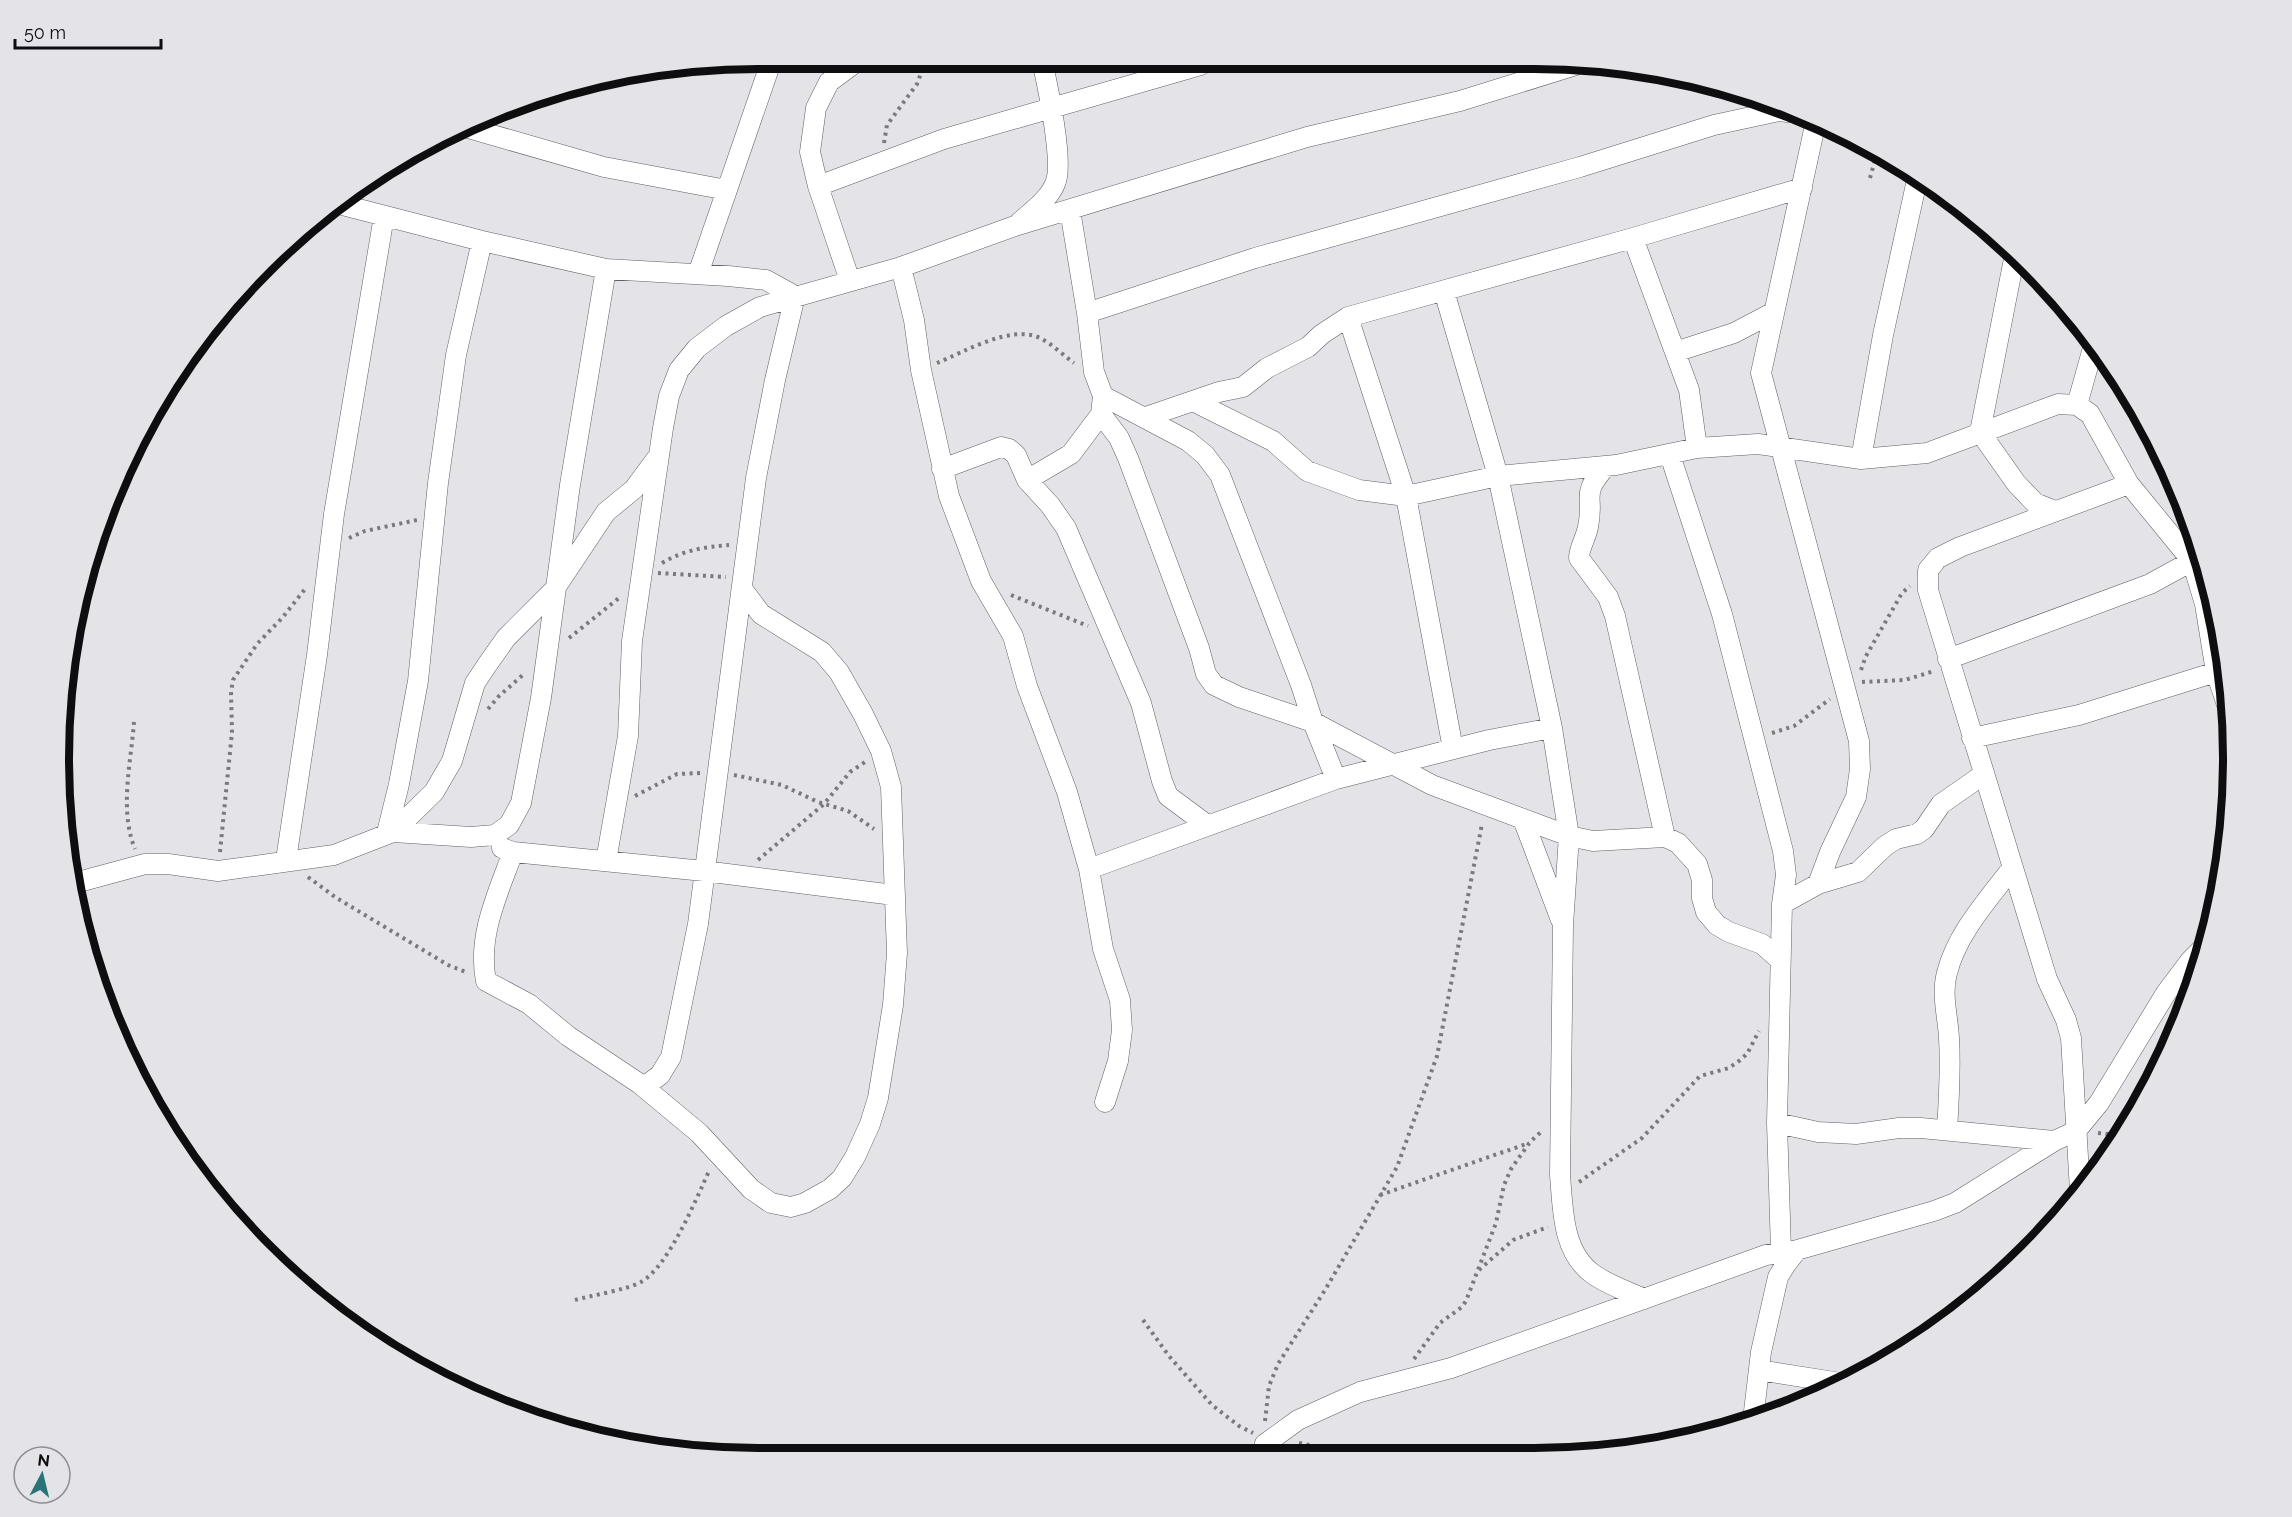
<svg xmlns="http://www.w3.org/2000/svg" width="2292" height="1517" viewBox="0 0 2292 1517" font-family="Raleway,sans-serif">
  <style>
    .lines { fill: none; stroke-linecap: round; stroke-linejoin: round }
    .minor-casing { stroke: #606064; stroke-width: 21 }
    .path { stroke: #7a7a7e; stroke-width: 4; stroke-dasharray: 3 4.5; stroke-linecap: butt }
    .minor { stroke: #fff; stroke-width: 20 }
    .rim { fill: none; stroke: #0e0e10; stroke-width: 8 }
  </style>
  <rect width="100%" height="100%" fill="#e3e3e8"/>
  <g class="lines">
    <defs>
      <path id="minor" d="M1816,121L1761,373L1859,741L1860,769L1856,797L1830,852L1818,884
        M468,128L604,167L727,190
        M818,186L944,139L1201,65
        M335,203L482,241L606,269L728,276L766,280L795,296L775,380L756,478L698,924L671,1057L660,1075L644,1087
        M1070,210L1087,313L1094,372L1103,396L1188,441L1205,455L1220,475L1301,685L1313,722L1336,779
        M1019,223C1031,212 1051,198 1056,181C1063,160 1048,88 1043,65
        M1633,238L1689,390L1697,448
        M2015,254L1980,432L2016,483L2035,503L2055,511
        M901,267L914,320L921,370L949,496L981,581L1013,636L1027,686L1067,792L1089,869L1103,949L1120,1000L1122,1030L1118,1061L1105,1102
        M698,274L770,65
        M850,281L818,186L810,152L816,108L829,82L852,65
        M1444,291L1498,476L1552,728L1569,836L1563,925L1560,1175C1563,1209 1562,1252 1593,1274C1608,1285 1627,1291 1644,1299
        M1087,313L1255,258L1580,167L1714,125L1779,111L1797,113
        M1348,317L1406,496L1453,749
        M1675,352L1734,333L1774,312
        M1103,396L1101,414L1119,438L1128,458L1199,648L1206,674L1214,685L1239,697L1313,722L1432,785L1569,836L1593,841L1665,837L1678,843L1697,864L1702,880V898L1706,912L1717,925L1729,932L1762,944L1780,960
        M1193,401L1273,441L1307,471L1359,490L1406,496L1498,476L1616,465L1697,448L1758,444L1861,459L1927,453L2058,404L2077,405L2090,414L2129,484L2192,561L2205,604L2216,672L2232,720
        M2077,405L2095,341
        M1146,417L1219,392L1243,387L1267,368L1308,347L1322,334L1348,317L1633,238L1802,188
        M1670,455L1722,614L1783,851L1786,875L1782,904L1777,1123L1781,1251
        M1861,459L1883,335L1917,180
        M1606,466C1579,497 1595,494 1588,527C1586,538 1579,548 1579,558L1608,597L1615,616L1665,837
        M942,469L1001,447L1009,449L1016,455L1027,480L1050,505L1066,528L1141,703L1162,781L1168,796L1207,825
        M1027,480L1071,454L1101,414
        M1948,659L2150,584L2192,561L2200,551
        M1972,738L2079,715L2216,672
        M1523,819L1561,920
        M393,832L471,837L495,835L509,825L521,803L541,698L570,485L606,269
        M387,833L399,784L418,681L438,483L456,355L482,241
        M502,848L513,852L704,871L894,895
        M513,852C498,893 477,936 486,981L529,1004L568,1036L640,1084L699,1133L751,1189L771,1203L791,1207L805,1203L830,1189L842,1178L855,1157L870,1124L878,1098L893,1005L897,953L891,787L881,751L863,714L839,672L822,652L761,614L743,590
        M286,860L317,655L334,514L384,216
        M606,861L628,736L632,641L663,428L669,396L679,370L697,348L726,326L760,307L901,267L1015,226L1307,137L1460,101L1576,65
        M1089,869L1336,779L1489,740L1552,728
        M71,884L145,864H168L218,871L334,855L393,832L434,792L452,761L475,683L487,665L506,638L554,590L606,512L634,489L657,458
        M1782,904L1818,884L1858,872L1885,846L1896,839L1917,834L1924,829L1941,804L1984,774
        M1777,1123L1818,1132L1856,1134L1899,1128H1921L2054,1141
        M1947,1130C1949,1099 1951,1069 1949,1038C1948,1017 1941,994 1947,973C1957,933 1988,900 2012,868
        M2080,1191L2071,1038L2066,1020L2047,979L1928,590V570L1938,558L1960,547L2129,484
        M1759,1370L1847,1384
        M1753,1420L1761,1352L1778,1277L1786,1264L1797,1250L1934,1211L1955,1203L2054,1141L2076,1131L2099,1103L2166,993L2190,961L2205,946
        M1268,1455L1265,1444L1298,1420L1360,1392L1451,1368L1766,1255L1792,1251"/>
    </defs>
    <use href="#minor" class="minor-casing"/>
    <path class="path" d="M884,143L887,125L917,84L924,65
      M1870,178L1877,153
      M937,363C964,352 1011,324 1040,338C1052,344 1063,355 1074,363
      M349,538L365,531L417,520
      M662,563C684,550 704,547 729,545
      M658,573L726,577
      M1011,595L1088,626
      M569,638L619,598
      M1861,670L1866,656L1902,593L1910,586
      M1862,682L1905,680L1934,671
      M488,709L499,696L525,673
      M134,722C131,763 119,810 135,849
      M1772,733L1794,726L1830,699
      M734,775L782,785L818,802L848,811L874,829
      M635,796L677,774L700,773
      M220,852L232,732L231,692L233,680L257,644L283,617L305,589
      M758,860L824,804L850,772L865,762
      M308,877L335,897L448,965L466,972
      M2098,1133L2121,1135
      M1579,1182L1642,1138L1700,1076L1729,1068L1739,1061L1747,1054L1759,1031
      M1380,1195L1529,1143
      M1479,1270L1513,1240L1548,1227
      M575,1300C593,1295 626,1290 641,1282C669,1266 696,1199 710,1169
      M1143,1320L1169,1356L1212,1405L1239,1426L1253,1433
      M1414,1359L1440,1323L1462,1307L1466,1301L1496,1223L1504,1185L1511,1169L1530,1142L1542,1131
      M1265,1421L1269,1386L1278,1364L1325,1290L1397,1167L1437,1056L1482,824
      M1299,1443L1365,1456"/>
    <use href="#minor" class="minor"/>
  </g>
  <path d="M0 0H2292V1517H0ZM758 69H1534A689 689 0 0 1 2223 758V759A689 689 0 0 1 1534 1448H758A689 689 0 0 1 69 759V758A689 689 0 0 1 758 69Z" fill="#e3e3e8" fill-rule="evenodd"/>
  <path class="rim" d="M758 69H1534A689 689 0 0 1 2223 758V759A689 689 0 0 1 1534 1448H758A689 689 0 0 1 69 759V758A689 689 0 0 1 758 69Z"/>
  <g transform="translate(42 1475) rotate(7)"><circle r="28" fill="#e3e3e8" stroke="#8e8e92" stroke-width="1.5"/>
  <path d="M0-4.5L10 22L0 15L-10 22Z" fill="#2a7379"/>
  <text y="-9" font-size="16" font-weight="bold" text-anchor="middle" fill="#0e0e10">N</text>
  </g>
  <path d="M15 39v9h146v-9" fill="none" stroke="#0e0e10" stroke-width="3"/>
  <text x="24" y="39" font-size="18" fill="#0e0e10" stroke="#e3e3e8" stroke-width="4.5" paint-order="stroke">50 m</text>
</svg>
